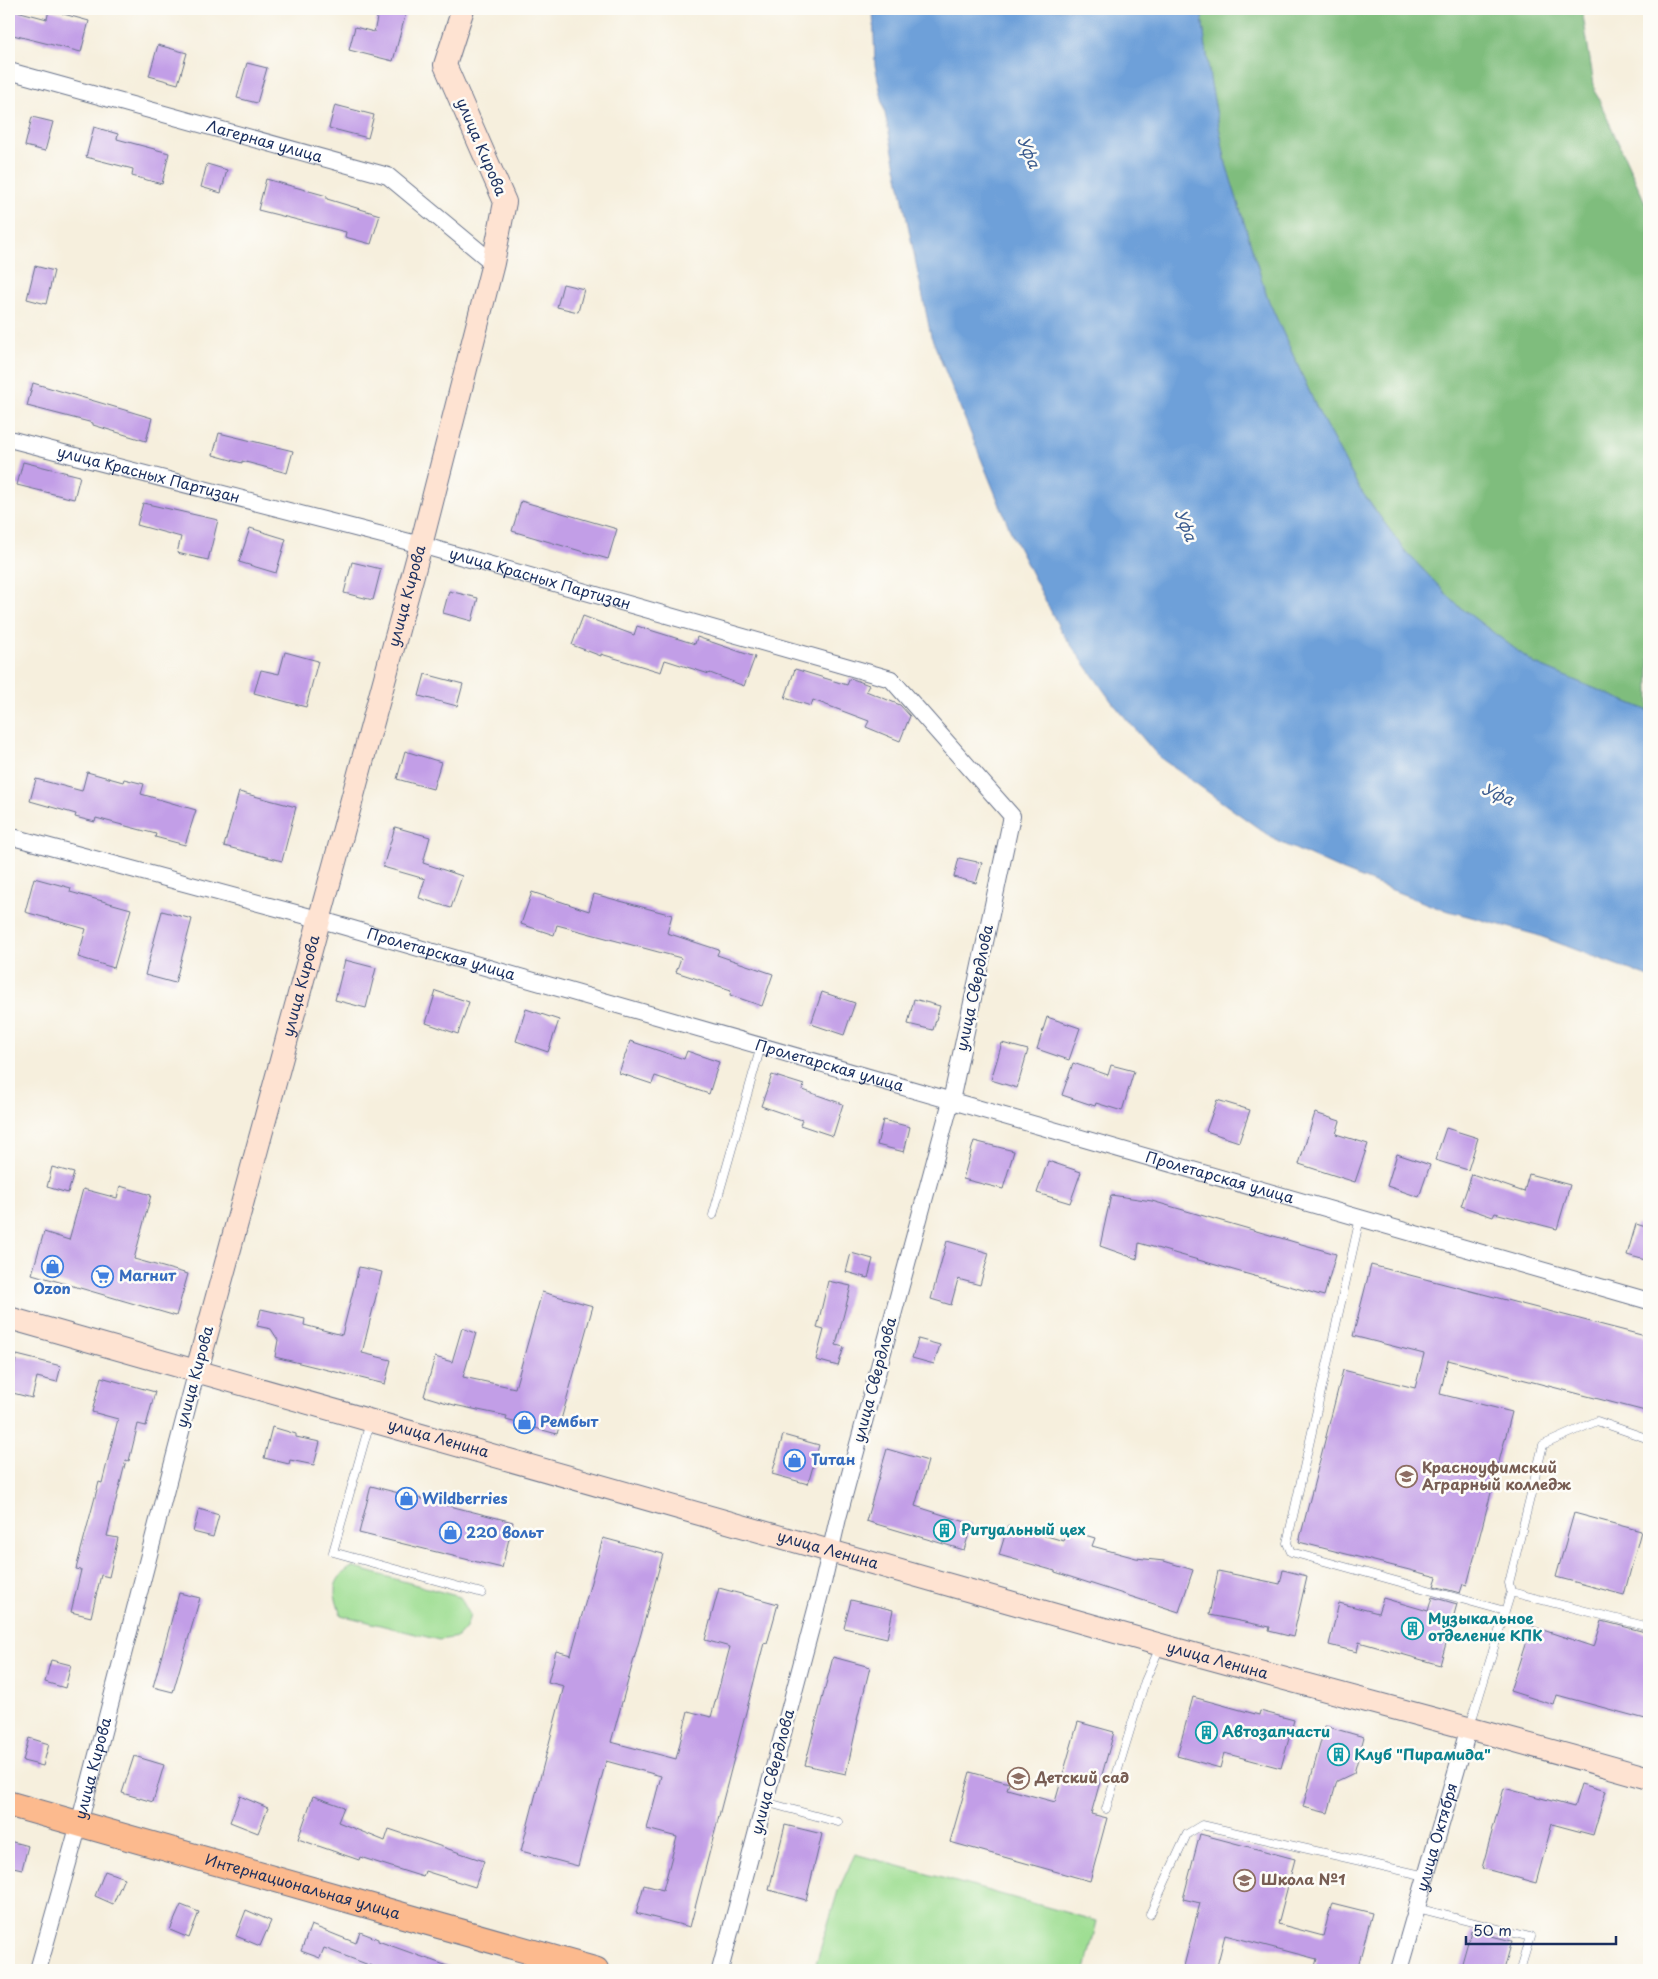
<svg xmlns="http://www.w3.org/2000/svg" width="1658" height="1979" viewBox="0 0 1658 1979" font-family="'Playpen Sans',sans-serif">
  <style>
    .green { fill: #9fde93; stroke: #5d8678 }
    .forest { fill: #7fbd7d; stroke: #4d766e }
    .water { fill: #6ea0d9; stroke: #44689c }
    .building { fill: #c29ee7 }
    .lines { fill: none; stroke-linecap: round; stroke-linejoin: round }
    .lane-casing { stroke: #68728a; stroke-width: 9 }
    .street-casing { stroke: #68728a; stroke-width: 18 }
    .secondary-casing { stroke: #68728a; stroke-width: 24 }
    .primary-casing { stroke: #68728a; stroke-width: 27 }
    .lane { stroke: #fff; stroke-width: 8 }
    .street { stroke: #fff; stroke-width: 16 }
    .secondary { stroke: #fee3d2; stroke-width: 22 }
    .primary { stroke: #fcba8e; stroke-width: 25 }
    .labels { text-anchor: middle; stroke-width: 5; stroke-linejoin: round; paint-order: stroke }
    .street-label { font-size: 15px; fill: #1b2f5e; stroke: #fdfcf7 }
    .shop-label { font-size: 15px; font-weight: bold; fill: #366cbe; stroke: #fdfcf7; text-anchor: start }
    .education-label { font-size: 15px; font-weight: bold; fill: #785e54; stroke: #fdfcf7; text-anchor: start }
    .culture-label { font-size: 15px; font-weight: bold; fill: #0d838f; stroke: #fdfcf7; text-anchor: start }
    .water-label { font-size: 16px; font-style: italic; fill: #3c5c8f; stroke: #fdfcf7 }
  </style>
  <rect width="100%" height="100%" fill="#fdfcf7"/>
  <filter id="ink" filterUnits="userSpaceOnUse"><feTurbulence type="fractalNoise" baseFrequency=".02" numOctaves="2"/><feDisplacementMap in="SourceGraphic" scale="10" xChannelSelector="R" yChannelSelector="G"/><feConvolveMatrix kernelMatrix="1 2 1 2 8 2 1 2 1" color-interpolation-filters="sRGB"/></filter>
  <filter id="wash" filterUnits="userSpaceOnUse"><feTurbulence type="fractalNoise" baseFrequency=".0096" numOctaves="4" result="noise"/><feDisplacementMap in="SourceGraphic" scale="20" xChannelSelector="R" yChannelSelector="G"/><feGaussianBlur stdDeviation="1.12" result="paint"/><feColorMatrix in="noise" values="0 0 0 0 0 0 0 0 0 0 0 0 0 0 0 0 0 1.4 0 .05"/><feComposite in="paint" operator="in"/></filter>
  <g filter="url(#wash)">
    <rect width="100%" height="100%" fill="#f6efdd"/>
    <path class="green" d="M352,1567L460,1597L470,1615L466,1628L458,1637L439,1640L341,1615C333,1593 330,1580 352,1567Z
      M855,1854L1097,1921L1085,1970H814L838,1891Z"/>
    <path class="forest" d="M1201,9H1582L1595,91L1649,211V711L1535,664L1457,605L1405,551L1359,488L1318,411L1267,297L1226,164L1210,79Z"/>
    <path class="water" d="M873,9H1201L1210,79L1226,164L1267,297L1318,411L1359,488L1405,551L1457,605L1535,664L1649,711V977L1537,935L1438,908L1344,871L1275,840L1159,757L1112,702L1061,631L1013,537L931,336L875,65Z"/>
    <g id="blocks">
      <path class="building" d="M379,9H407L393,61L349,50L355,27L374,32Z
        M13,10L47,19L49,10L89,21L81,52L9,34Z
        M158,45L187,53L178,84L149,76Z
        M247,63L267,68L257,103L237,98Z
        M335,105L374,115L368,138L329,128Z
        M32,117L53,122L45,151L25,146Z
        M94,127L118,134L117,139L169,153L162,184L132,176L133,169L86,157Z
        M207,164L227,170L221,193L201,187Z
        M266,179L327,196V199L380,215L371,244L345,237L346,232L258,210Z
        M35,266L54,271L46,304L27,299Z
        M563,284L584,289L578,312L557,307Z
        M33,383L152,418L146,441L93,425V423L27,406Z
        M219,433L293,451L287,473L242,461V463L213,455Z
        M23,462L80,476L74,499L17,485Z
        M521,501L617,529L608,559L512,531Z
        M143,503L218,520L208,560L177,553L181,537L137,525Z
        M250,528L286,539L276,573L239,562Z
        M352,562L381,569L373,600L344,593Z
        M449,591L478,598L472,621L443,613Z
        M583,616L634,635L637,626L695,644L697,637L755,657L744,686L710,673L709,674L665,660L661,672L601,654V656L572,645Z
        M285,652L318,661L306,707L254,693L261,670L279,674Z
        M795,669L847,685L850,678L869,685L866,691L900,705L910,716L900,741L866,727L869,721L813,700L811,706L785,698Z
        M425,674L463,684L457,706L419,696Z
        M405,751L441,762L433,789L397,779Z
        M87,772L123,782L124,779L144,784L141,794L196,810L185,845L155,837L156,834L96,818L95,822L75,817L76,814L30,801L36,779L82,791Z
        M239,792L296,807L282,861L224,846Z
        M395,827L430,837L423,863L462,876L451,908L419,898L425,879L383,867Z
        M959,858L982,863L976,883L954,877Z
        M34,878L71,888L70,892L131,909L114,968L78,957L86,929L25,912Z
        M532,892L589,911L594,894L672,915L667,933L719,950L717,955L773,974L762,1006L730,995L731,990L676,972L681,958L557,925L554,935L521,924Z
        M162,911L192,919L175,983L145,975Z
        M345,960L376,968L366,1008L335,1000Z
        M436,991L469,1002L458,1034L426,1023Z
        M822,992L855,1003L844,1035L811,1024Z
        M914,999L940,1006L933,1030L908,1024Z
        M526,1009L559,1020L548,1052L516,1041Z
        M1047,1017L1080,1028L1069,1060L1037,1049Z
        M630,1041L684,1059L687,1051L719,1062L709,1094L655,1076L652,1084L619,1073Z
        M1002,1043L1028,1050L1017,1088L991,1080Z
        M1073,1063L1108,1075L1111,1065L1134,1071L1122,1111L1096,1103L1095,1106L1062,1095Z
        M772,1075L804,1085L803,1090L843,1104L833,1136L800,1125L802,1120L761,1106Z
        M1217,1100L1250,1110L1239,1142L1206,1131Z
        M1315,1113L1340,1121L1336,1134L1368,1144L1355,1182L1299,1164Z
        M883,1120L910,1127L904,1152L877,1145Z
        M1446,1128L1478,1138L1468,1170L1435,1160Z
        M974,1141L1014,1151L1003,1189L963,1179Z
        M1397,1154L1430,1165L1419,1197L1387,1186Z
        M1048,1161L1081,1172L1070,1203L1037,1193Z
        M52,1167L74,1173L68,1193L47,1187Z
        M1472,1174L1524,1192L1529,1174L1570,1185L1557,1229L1495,1213L1493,1217L1461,1206Z
        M120,1186L151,1195L134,1259L188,1274L176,1316L32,1274L44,1232L69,1240L83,1189L117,1198Z
        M1111,1195L1152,1201L1336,1254L1324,1296L1139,1243L1137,1259L1100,1246Z
        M1636,1224L1649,1228V1261L1627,1255Z
        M947,1241L989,1253L980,1285L958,1279L951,1305L931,1299Z
        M851,1253L873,1259L868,1278L846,1272Z
        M1371,1265L1649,1337V1412L1448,1360L1440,1394L1512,1412L1467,1585L1463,1584L1460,1593L1434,1586L1437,1577L1299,1542L1343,1370L1415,1388L1424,1354L1353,1336Z
        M359,1267L382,1272L362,1353L391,1360L385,1384L275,1357L278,1340L271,1329L257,1326L261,1309L305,1319L304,1325L342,1335Z
        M828,1281L851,1286L836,1345L844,1347L838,1366L816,1360L824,1330L817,1328Z
        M542,1292L593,1306L557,1434L506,1420L507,1416L454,1405L424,1396L435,1357L452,1362L462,1328L476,1333L463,1377L515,1388Z
        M918,1339L940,1345L934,1364L912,1358Z
        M17,1355L61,1366L57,1382L37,1377L32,1398L9,1392Z
        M101,1377L155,1392L146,1426L138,1424L129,1461L126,1460L107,1536L118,1538L109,1577L101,1575L91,1617L71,1612L81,1570L76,1569L86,1531L99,1482L102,1483L118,1419L92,1412Z
        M272,1427L296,1434V1437L320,1442L314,1465L290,1460L289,1464L264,1458Z
        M783,1435L819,1445L808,1484L772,1474Z
        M887,1449L928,1461L915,1506L972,1524L964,1550L866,1521Z
        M371,1486L513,1522L502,1568L359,1533Z
        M199,1509L219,1515L213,1537L193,1532Z
        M1574,1513L1641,1531L1624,1595L1556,1577Z
        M1008,1525L1064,1541L1068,1530L1095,1538L1092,1546L1136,1558L1164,1561L1193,1570L1179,1612L1055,1572V1571L999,1555Z
        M603,1538L663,1554L611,1742L676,1759L688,1711L711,1717L730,1647L705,1640L719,1588L778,1604L767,1644L764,1643L690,1927L636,1913L644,1885L663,1890L677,1837L647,1829L661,1776L606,1761L578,1866L521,1851L564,1686L548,1682L556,1651L571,1655Z
        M1283,1570L1307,1576L1293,1637L1269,1631L1270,1627L1209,1615L1218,1571L1280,1584Z
        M179,1593L200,1598L173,1692L153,1687Z
        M1432,1597L1457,1604L1440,1665L1359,1642L1357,1652L1329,1645L1339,1603L1378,1613L1383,1598L1428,1611Z
        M851,1600L893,1610L887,1638L844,1628Z
        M1602,1621L1649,1633V1662L1645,1676L1649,1677V1720L1557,1695L1554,1705L1510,1691L1531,1626L1594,1647Z
        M833,1657L870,1667L857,1720H858L846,1774L805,1765Z
        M51,1660L71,1665L65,1688L45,1682Z
        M1193,1697L1259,1715L1260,1711L1294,1720L1281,1768L1224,1753L1220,1768L1177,1756Z
        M1078,1722L1114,1732L1091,1814L1107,1818L1090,1881L950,1842L970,1772L1009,1783L1007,1789L1055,1802Z
        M1325,1726L1364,1737L1354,1773L1337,1781L1328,1813L1303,1807Z
        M29,1738L49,1744L43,1766L23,1761Z
        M134,1756L164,1765L153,1802L122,1793Z
        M1581,1784L1606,1791L1593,1835L1552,1824L1536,1883L1482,1868L1504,1788L1574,1807Z
        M240,1796L268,1808L258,1833L230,1822Z
        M313,1796L344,1807L338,1822L385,1841L389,1829L484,1861L475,1887L425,1871L423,1877L360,1857L359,1860L298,1839Z
        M785,1825L822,1834L806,1900L769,1890Z
        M1200,1834L1295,1859L1278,1924L1323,1936L1332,1903L1372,1913L1357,1970H1314L1317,1959L1225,1935L1216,1970H1183L1200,1903L1183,1899Z
        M9,1841L28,1846L22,1869L9,1866Z
        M105,1871L124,1878L113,1904L95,1896Z
        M181,1905L199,1912L189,1938L170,1930Z
        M246,1910L271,1921L260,1946L236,1936Z
        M311,1925L356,1943L360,1932L378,1939V1941L453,1968V1970H382L324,1948L320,1958L301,1951Z
        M1471,1931L1512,1941L1504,1970H1460Z"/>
    </g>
  </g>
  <g filter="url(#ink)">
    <use href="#blocks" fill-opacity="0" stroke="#68728a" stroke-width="1"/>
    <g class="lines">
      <defs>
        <path id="lane" d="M713,1215L761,1046
          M1360,1218L1287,1543L1291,1552L1505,1611
          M370,1422L333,1552L482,1593
          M1511,1592L1649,1627
          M1470,1726L1511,1592L1509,1583L1543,1445L1597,1421L1649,1439
          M765,1802L838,1822
          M1106,1809L1145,1681L1160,1647
          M1417,1908L1530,1937L1520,1970
          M1150,1914L1187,1834L1202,1825L1426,1876"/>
        <g id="street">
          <path id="s1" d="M9,71L388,176L493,263"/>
          <path id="s2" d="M9,439L421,545L891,679L1012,816L951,1101L838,1518L823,1583L720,1970"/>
          <path id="s3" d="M9,836L318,919L1649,1301"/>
          <path id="s4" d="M38,1970L79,1824L197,1370"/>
          <path id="s5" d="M1399,1970L1469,1727"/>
        </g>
        <g id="secondary">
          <path id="s6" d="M9,1318C391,1423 772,1535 1154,1643C1318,1689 1484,1731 1649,1778"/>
          <path id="s7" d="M197,1370L421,545L493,263L505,202L445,65L463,9"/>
        </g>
        <g id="primary">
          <path id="s8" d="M9,1804L596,1970"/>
        </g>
      </defs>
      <use href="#lane" class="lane-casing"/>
      <use href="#street" class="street-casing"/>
      <use href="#secondary" class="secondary-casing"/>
      <use href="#primary" class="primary-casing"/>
      <use href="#lane" class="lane"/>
      <use href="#street" class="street"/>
      <use href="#secondary" class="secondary"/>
      <use href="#primary" class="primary"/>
    </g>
  </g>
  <defs>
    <symbol id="shop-ring" viewBox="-11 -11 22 22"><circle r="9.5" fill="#fdfcf7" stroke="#3f7fe0" stroke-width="1.5"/><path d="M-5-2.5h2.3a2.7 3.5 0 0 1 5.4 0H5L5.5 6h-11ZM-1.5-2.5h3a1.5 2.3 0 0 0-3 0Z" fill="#3f7fe0"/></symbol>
    <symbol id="supermarket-ring" viewBox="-11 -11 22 22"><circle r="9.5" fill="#fdfcf7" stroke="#3f7fe0" stroke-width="1.5"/><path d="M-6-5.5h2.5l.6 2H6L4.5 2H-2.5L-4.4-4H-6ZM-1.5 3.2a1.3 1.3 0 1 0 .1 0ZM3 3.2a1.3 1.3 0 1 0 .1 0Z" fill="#3f7fe0"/></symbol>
    <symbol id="university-ring" viewBox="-11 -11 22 22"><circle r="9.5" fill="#fdfcf7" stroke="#8d6e63" stroke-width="1.5"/><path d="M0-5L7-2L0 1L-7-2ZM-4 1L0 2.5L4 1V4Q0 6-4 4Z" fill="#8d6e63"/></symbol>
    <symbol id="building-ring" viewBox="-11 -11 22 22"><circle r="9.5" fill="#fdfcf7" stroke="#0f9aa8" stroke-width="1.5"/><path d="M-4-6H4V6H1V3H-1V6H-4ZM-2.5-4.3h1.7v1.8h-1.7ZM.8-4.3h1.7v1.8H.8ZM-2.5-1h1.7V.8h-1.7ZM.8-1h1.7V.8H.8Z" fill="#0f9aa8"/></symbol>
    <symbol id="school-ring" viewBox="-11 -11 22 22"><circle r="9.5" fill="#fdfcf7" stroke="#8d6e63" stroke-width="1.5"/><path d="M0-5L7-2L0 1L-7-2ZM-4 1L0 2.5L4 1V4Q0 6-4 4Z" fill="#8d6e63"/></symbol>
  </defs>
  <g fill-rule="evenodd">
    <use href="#shop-ring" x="40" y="1254" width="25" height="25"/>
    <use href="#supermarket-ring" x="90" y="1264" width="25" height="25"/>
    <use href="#shop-ring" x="512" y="1410" width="25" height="25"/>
    <use href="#shop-ring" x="782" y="1448" width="25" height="25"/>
    <use href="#university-ring" x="1394" y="1464" width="25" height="25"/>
    <use href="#shop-ring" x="394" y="1486" width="25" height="25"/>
    <use href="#building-ring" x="932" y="1518" width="25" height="25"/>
    <use href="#shop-ring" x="438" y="1520" width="25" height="25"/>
    <use href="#building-ring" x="1400" y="1616" width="25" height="25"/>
    <use href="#building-ring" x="1194" y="1720" width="25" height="25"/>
    <use href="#building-ring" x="1326" y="1742" width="25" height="25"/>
    <use href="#school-ring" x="1006" y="1766" width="25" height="25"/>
    <use href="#school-ring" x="1232" y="1868" width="25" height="25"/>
  </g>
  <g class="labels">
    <g class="street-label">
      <text dy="5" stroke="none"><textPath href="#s1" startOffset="265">Лагерная улица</textPath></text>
      <text transform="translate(481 147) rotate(67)" y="5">улица Кирова</text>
      <text dy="5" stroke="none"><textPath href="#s2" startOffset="144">улица Красных Партизан</textPath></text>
      <text dy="5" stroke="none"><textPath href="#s2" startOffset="549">улица Красных Партизан</textPath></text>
      <text dy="5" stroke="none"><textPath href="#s7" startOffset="802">улица Кирова</textPath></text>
      <text dy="5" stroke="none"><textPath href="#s3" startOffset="448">Пролетарская улица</textPath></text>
      <text dy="5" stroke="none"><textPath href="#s7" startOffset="398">улица Кирова</textPath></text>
      <text transform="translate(975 988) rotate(-78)" y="5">улица Свердлова</text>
      <text dy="5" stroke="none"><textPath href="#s3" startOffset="852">Пролетарская улица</textPath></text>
      <text dy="5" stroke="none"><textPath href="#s3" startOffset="1258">Пролетарская улица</textPath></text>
      <text transform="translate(195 1377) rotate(-75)" y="5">улица Кирова</text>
      <text transform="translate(875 1380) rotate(-75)" y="5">улица Свердлова</text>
      <text dy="5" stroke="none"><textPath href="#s6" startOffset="446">улица Ленина</textPath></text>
      <text dy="5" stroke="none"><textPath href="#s6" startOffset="851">улица Ленина</textPath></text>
      <text dy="5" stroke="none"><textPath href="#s6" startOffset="1256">улица Ленина</textPath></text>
      <text dy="5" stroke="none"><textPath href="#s4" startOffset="209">улица Кирова</textPath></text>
      <text transform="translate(773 1772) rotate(-75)" y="5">улица Свердлова</text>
      <text dy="5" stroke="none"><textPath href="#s5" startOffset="138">улица Октября</textPath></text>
      <text dy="5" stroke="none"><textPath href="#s8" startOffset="305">Интернациональная улица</textPath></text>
    </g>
    <g class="shop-label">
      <text x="119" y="1281">Магнит</text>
      <text x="52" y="1294" text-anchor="middle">Ozon</text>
      <text x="540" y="1427">Рембыт</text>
      <text x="811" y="1465">Титан</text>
      <text x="422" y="1504">Wildberries</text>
      <text x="466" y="1538">220 вольт</text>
    </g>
    <g class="education-label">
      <text x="1422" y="1473">Красноуфимский<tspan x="1422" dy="17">Аграрный колледж</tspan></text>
      <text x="1035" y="1783">Детский сад</text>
      <text x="1261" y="1885">Школа №1</text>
    </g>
    <g class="culture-label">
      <text x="961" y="1535">Ритуальный цех</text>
      <text x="1428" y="1624">Музыкальное<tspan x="1428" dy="17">отделение КПК</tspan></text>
      <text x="1222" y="1737">Автозапчасти</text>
      <text x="1354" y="1760">Клуб "Пирамида"</text>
    </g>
    <g class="water-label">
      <text transform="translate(1029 152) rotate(67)" y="6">Уфа</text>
      <text transform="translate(1186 525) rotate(68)" y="6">Уфа</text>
      <text transform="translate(1498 794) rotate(23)" y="6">Уфа</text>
    </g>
  </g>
  <rect width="1658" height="1979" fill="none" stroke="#fdfcf7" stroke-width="30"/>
  <path d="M1466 1936v8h150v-8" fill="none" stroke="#1b2f5e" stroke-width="2.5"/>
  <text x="1473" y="1936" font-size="15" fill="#1b2f5e" stroke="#fdfcf7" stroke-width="4" paint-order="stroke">50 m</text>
</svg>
